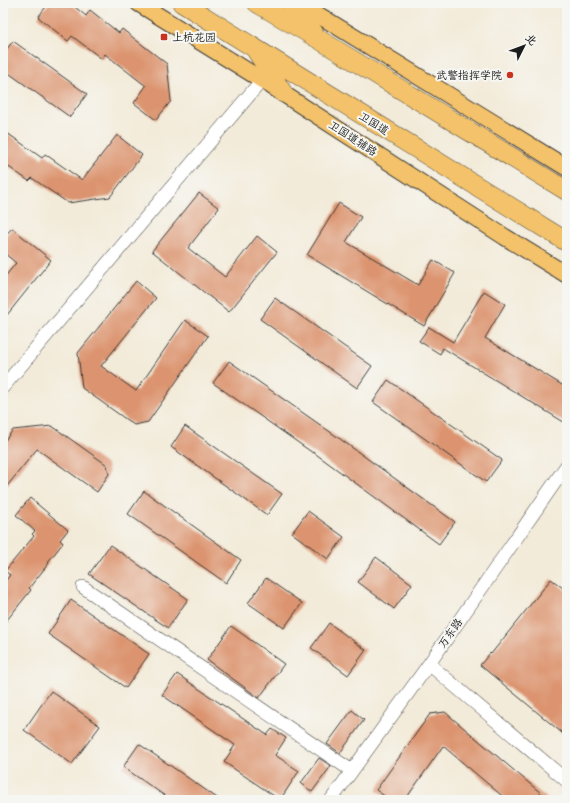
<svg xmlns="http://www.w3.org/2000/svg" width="570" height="803" viewBox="0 0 570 803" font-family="Pangolin,'LXGW WenKai TC',sans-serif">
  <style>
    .building { fill: #dc946f }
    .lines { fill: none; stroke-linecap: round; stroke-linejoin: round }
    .minor-casing { stroke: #3c3b38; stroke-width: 14 }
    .major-casing { stroke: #3c3b38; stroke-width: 18 }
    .highway-casing { stroke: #3c3b38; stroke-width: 20 }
    .minor { stroke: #fff; stroke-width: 13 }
    .major { stroke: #f3c26a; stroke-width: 16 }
    .highway { stroke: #f3c26a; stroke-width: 19 }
    .poi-dot { fill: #c8321e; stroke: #f6f6f2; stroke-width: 1.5 }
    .labels { text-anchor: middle; stroke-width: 4; stroke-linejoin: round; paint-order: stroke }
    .poi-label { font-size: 11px; fill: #1c1c1c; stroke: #f6f6f2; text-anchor: start }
    .street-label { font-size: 11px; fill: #1c1c1c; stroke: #f6f6f2 }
  </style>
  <rect width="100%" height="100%" fill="#f6f6f2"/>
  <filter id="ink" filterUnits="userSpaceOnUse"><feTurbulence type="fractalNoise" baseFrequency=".025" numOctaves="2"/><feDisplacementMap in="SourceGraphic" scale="8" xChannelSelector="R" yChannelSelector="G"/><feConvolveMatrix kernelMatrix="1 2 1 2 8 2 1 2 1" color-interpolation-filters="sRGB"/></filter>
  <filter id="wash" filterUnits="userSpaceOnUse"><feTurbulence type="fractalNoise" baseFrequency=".012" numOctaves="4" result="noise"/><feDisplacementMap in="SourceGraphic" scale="16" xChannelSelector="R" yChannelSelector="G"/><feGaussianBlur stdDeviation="0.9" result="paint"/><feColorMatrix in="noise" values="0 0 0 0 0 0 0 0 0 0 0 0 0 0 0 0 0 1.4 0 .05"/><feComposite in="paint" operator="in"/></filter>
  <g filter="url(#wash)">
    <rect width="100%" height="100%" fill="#f3ebd9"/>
    <g id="blocks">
      <path class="building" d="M49,3H70L86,16L90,10L119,33L122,29L167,64L171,101L156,120L134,103L146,86L105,54L102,59L72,36L68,41L38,17Z
        M13,41L87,94L70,117L3,69V54Z
        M3,130L42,158L45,154L82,180L117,135L142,155L110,197L68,203L32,178L29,181L3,163Z
        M199,193L219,208L188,248L225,277L257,236L277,252L229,312L152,251Z
        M339,203L361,217L346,242L418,285L433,260L455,273L424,326L307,255Z
        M12,228L51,260L3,320V279L16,263L3,252V238Z
        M136,281L156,298L101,366L136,391L185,320L208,336L148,422L134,425L82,388L78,353Z
        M484,291L505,304L485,338L567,388V424L443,348L440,354L419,341L429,327L453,342Z
        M275,298L372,366L357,388L260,319Z
        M229,361L336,436L455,522L439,544L313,452V453L213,383Z
        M388,380L502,460L486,482L373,402Z
        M52,426L107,465L109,474L97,492L37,449L3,491V443L13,430Z
        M185,426L282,494L267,515L171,447Z
        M144,491L241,560L226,583L128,514Z
        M30,498L68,530L60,540L63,543L48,562L49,563L29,588L31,590L3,625V584L10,575L5,571L34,536L32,534L35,531L16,515Z
        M308,511L344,537L328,559L292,533Z
        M110,545L188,599L168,628L89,574Z
        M376,557L412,584L394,609L358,582Z
        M266,578L302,603L284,628L248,603Z
        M551,579L567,591V737L480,665L490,653L491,654Z
        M71,600L149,654L126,688L48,634Z
        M329,623L366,650L348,675L311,648Z
        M231,626L284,664L259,698L207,660Z
        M177,674L267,735L272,729L286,738L275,755L299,771L280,800L224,762L235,745L162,695Z
        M51,691L100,726L72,764L24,730Z
        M352,710L364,720L340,753L327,744Z
        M445,712L549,800H507L443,746L405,800H390L376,790L430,714Z
        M139,744L220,800H171L123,767Z
        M319,758L331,766L312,792L301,783Z"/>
    </g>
  </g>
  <g filter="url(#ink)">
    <use href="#blocks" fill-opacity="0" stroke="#3c3b38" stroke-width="1"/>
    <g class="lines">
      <defs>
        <path id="minor" d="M3,387L262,80
          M83,587L352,771
          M429,664L567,781
          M331,800L429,664L567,465"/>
        <path id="major" d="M138,3L262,80L505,237L567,275
          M299,3L567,168"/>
        <path id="highway" d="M182,3L567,242
          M257,3L320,40L567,191
          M292,3L314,33
          M257,52L283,93"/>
      </defs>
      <use href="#minor" class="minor-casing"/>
      <use href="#major" class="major-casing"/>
      <use href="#highway" class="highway-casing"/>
      <use href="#minor" class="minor"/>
      <use href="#major" class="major"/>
      <use href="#highway" class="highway"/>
    </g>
  </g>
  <g class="poi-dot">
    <rect x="160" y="33" width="8" height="8" rx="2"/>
    <circle cx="510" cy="75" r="4"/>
  </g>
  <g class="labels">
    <g class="poi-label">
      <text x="172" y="41">上杭花园</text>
      <text x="502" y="79" text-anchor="end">武警指挥学院</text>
    </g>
    <g class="street-label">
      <text transform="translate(374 123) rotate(32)" y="4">卫国道</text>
      <text transform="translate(353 138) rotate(33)" y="4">卫国道辅路</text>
      <text transform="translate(450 633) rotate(-55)" y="4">万东路</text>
    </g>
  </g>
  <rect width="570" height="803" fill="none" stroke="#f6f6f2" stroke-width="16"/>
  <g transform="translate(524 46) rotate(48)" stroke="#f6f6f2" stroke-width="3" paint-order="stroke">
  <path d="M0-3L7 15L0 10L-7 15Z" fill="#1c1c1c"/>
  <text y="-6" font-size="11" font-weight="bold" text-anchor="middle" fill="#1c1c1c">北</text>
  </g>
</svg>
